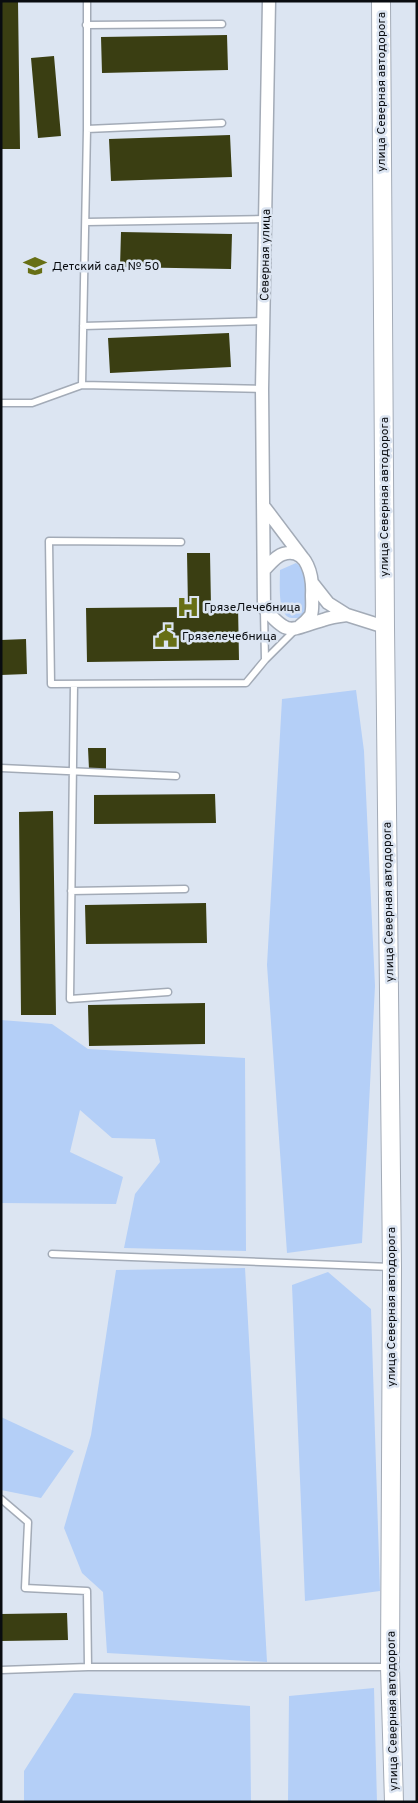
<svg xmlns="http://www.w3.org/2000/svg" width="418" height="1803" viewBox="0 0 418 1803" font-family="Overpass,sans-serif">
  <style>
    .green { fill: #b4cff7 }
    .building { fill: #3a3e12 }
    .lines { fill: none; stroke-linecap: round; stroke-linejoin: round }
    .service-casing { stroke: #a3abb7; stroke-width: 9 }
    .minor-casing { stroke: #a3abb7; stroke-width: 15 }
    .secondary-casing { stroke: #a3abb7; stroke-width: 20 }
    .service { stroke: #fff; stroke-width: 6 }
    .minor { stroke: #fff; stroke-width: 12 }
    .secondary { stroke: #fff; stroke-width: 18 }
    .labels { text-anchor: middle; stroke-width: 5; stroke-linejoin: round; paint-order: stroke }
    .street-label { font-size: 12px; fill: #090c10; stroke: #dce5f2 }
    .poi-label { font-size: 12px; fill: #090c10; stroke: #dce5f2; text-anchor: start }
  </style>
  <rect width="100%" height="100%" fill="#dce5f2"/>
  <path class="green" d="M296,563L305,570L306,610L299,618C294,618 288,619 285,614C278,606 280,580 280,570Z
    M356,690L364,751L375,986L362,1243L287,1253L267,965L282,699Z
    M1,1020L52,1024L88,1049L245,1058L246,1251L124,1248L135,1194L160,1162L155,1139L112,1138L80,1110L70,1152L123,1177L116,1204L1,1203Z
    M245,1268L267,1662L107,1653L103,1592L82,1573L64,1528L91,1435L116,1270Z
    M328,1272L371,1309L380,1591L305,1601L292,1285Z
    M1,1417L74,1451L41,1498L1,1490Z
    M374,1688L377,1802H288L289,1696Z
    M74,1693L250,1706L251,1802H24V1771Z"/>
  <path class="building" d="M1,1H18L20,149H1Z
    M227,35L228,70L102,73L101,37Z
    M54,56L61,136L38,138L31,58Z
    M230,135L232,177L111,181L109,139Z
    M121,232L232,234L231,269L120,267Z
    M229,333L231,367L110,373L108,338Z
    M187,553H210L211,606L238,605L239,660L87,662L86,608L188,607Z
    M26,639L27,674L1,675V640Z
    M88,748H106V769H89Z
    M215,794L216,823L94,824V795Z
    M53,811L56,1015H21L19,812Z
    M206,903L207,943L86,944L85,905Z
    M205,1003V1044L89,1046L88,1005Z
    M67,1613L68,1640L1,1641V1614Z"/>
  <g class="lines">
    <defs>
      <path id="service" d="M87,1V129L82,385L262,389
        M86,25L222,24
        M87,129L222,123
        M86,222L265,219
        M83,326L263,321
        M1,403H32L82,385
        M181,542L49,541L51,684L246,683L265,660L296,629
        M264,611L265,660
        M74,684L70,999L168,992
        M1,768L176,776
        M71,891L185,889
        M52,1254L391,1267
        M1,1499L28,1522L25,1588L87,1591L88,1667
        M1,1670L88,1667H390"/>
      <path id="minor" d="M269,1L262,389L264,608C290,638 290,629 323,620C331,617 339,616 347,615
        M265,508L302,557
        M265,569C270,564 276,556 283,554C308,546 313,578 312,595C312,601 313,609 311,615C308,619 304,623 300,626
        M313,584L328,603L347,615L385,627"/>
      <path id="secondary" d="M381,1L385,627L392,1267L390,1667L394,1802"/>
    </defs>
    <use href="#service" class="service-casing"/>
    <use href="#minor" class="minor-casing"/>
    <use href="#secondary" class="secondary-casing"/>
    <use href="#service" class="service"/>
    <use href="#minor" class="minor"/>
    <use href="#secondary" class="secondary"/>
  </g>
  <defs>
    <symbol id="school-bare" viewBox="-9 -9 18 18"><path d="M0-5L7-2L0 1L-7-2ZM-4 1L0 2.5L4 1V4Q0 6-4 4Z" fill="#676f15" stroke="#dce5f2" stroke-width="2.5" paint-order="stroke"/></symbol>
    <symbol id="hospital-bare" viewBox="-9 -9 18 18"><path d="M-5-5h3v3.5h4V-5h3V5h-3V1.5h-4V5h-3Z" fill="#676f15" stroke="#dce5f2" stroke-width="2.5" paint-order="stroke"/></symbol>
    <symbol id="civic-bare" viewBox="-9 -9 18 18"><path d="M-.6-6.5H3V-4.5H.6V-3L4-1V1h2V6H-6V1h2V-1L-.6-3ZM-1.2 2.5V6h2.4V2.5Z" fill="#676f15" stroke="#dce5f2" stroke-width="2.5" paint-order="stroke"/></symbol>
  </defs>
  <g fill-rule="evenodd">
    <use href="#school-bare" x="19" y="250" width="32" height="32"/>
    <use href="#hospital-bare" x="172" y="591" width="32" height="32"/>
    <use href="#civic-bare" x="150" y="620" width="32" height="32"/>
  </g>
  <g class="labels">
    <g class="street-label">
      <text transform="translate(381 92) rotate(-90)" y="4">улица Северная автодорога</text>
      <text transform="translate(265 255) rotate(-89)" y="4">Северная улица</text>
      <text transform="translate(384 497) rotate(-90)" y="4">улица Северная автодорога</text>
      <text transform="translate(388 902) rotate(-91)" y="4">улица Северная автодорога</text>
      <text transform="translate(391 1307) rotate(-90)" y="4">улица Северная автодорога</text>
      <text transform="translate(392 1711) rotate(-91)" y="4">улица Северная автодорога</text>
    </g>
    <g class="poi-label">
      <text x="52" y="270">Детский сад № 50</text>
      <text x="204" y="611">ГрязеЛечебница</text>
      <text x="182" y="640">Грязелечебница</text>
    </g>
  </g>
  <rect width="418" height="1803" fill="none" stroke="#090c10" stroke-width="5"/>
</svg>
